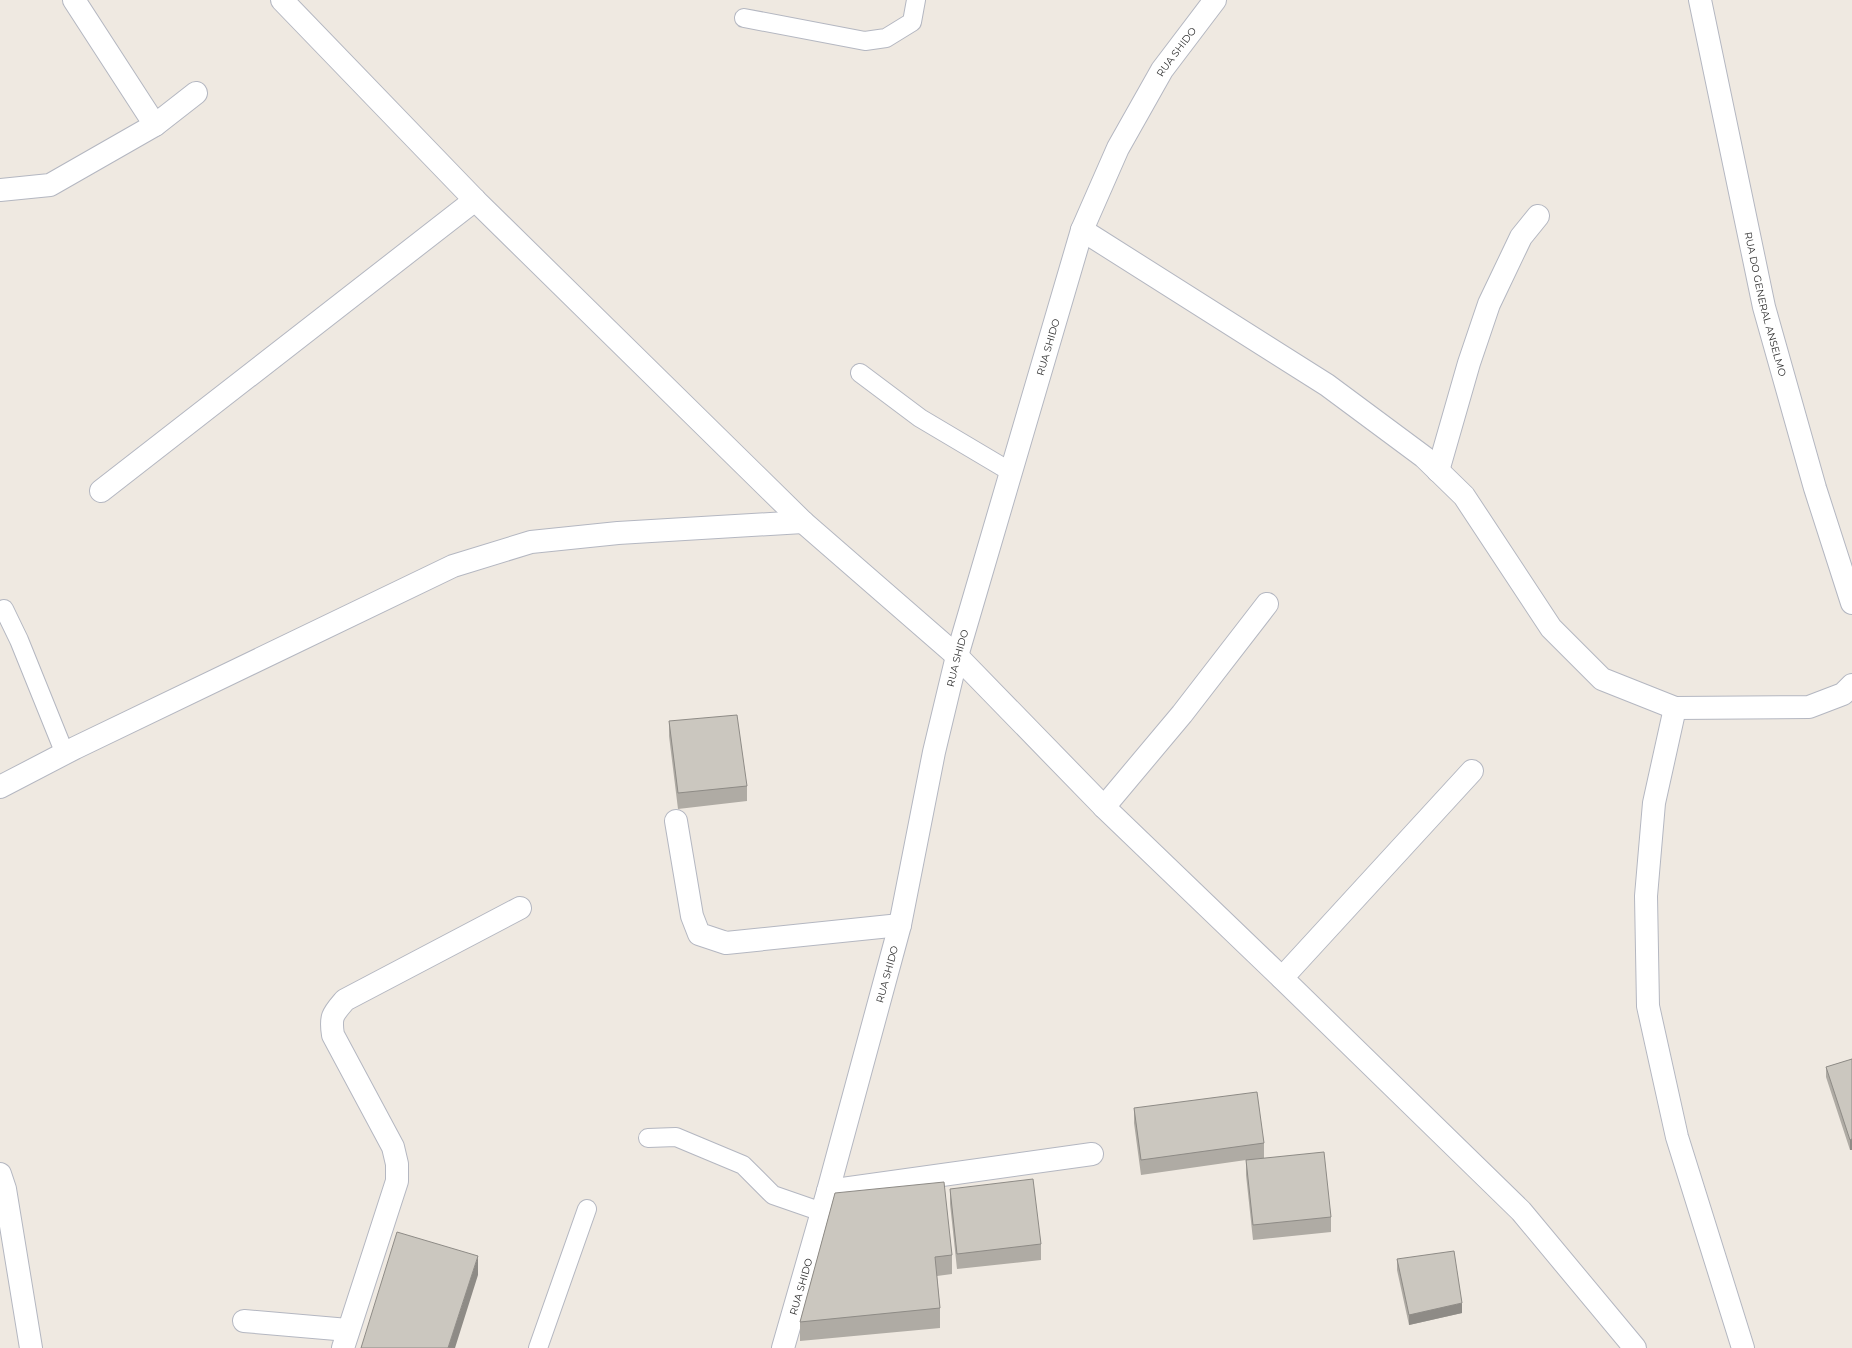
<svg xmlns="http://www.w3.org/2000/svg" width="1852" height="1348" viewBox="0 0 1852 1348" font-family="Montserrat,sans-serif">
  <style>
    .lines { fill: none; stroke-linecap: round; stroke-linejoin: round }
    .lane-casing { stroke: #b4b7c1; stroke-width: 20 }
    .street-casing { stroke: #b4b7c1; stroke-width: 24 }
    .secondary-casing { stroke: #b4b7c1; stroke-width: 24 }
    .lane { stroke: #fff; stroke-width: 18 }
    .street { stroke: #fff; stroke-width: 22 }
    .secondary { stroke: #fff; stroke-width: 22 }
    .wall { fill: #afaba4 }
    .shaded-wall { fill: #8e8b86 }
    .building { fill: #cbc7bf; stroke: #8e8b86 }
    .labels { text-anchor: middle; stroke-width: 3; stroke-linejoin: round; paint-order: stroke }
    .street-label { font-size: 10px; fill: #2e2e2e; stroke: #fff }
  </style>
  <rect width="100%" height="100%" fill="#efe9e1"/>
  <g class="lines">
    <defs>
      <path id="lane" d="M744,18L865,41L886,38L912,22L916,0
        M860,373L920,418L1011,472
        M4,609L19,640L65,754
        M648,1138L676,1137L743,1165L773,1195L822,1212
        M538,1348L587,1209"/>
      <g id="street">
        <path d="M74,0L155,125"/>
        <path id="s1" d="M1700,0L1764,307L1815,488L1852,603"/>
        <path d="M0,190L50,185L155,125L196,93"/>
        <path d="M1082,230L1327,385L1424,457L1464,496L1551,628L1602,679L1675,708L1809,707L1843,694L1852,685"/>
        <path d="M1438,471L1469,363L1489,304L1521,237L1538,216"/>
        <path d="M101,491L475,200"/>
        <path d="M1675,708L1654,803L1646,896L1648,1006L1677,1137L1743,1348"/>
        <path d="M0,787L75,748L453,566L531,542L618,533L803,522"/>
        <path d="M1104,807L1182,714L1267,604"/>
        <path d="M676,821L692,916L699,934L726,943L900,925"/>
        <path d="M1282,978L1472,771"/>
        <path d="M0,1174L5,1189L31,1348"/>
        <path d="M828,1191L1092,1154"/>
        <path d="M244,1321L348,1330"/>
        <path d="M343,1348L397,1181V1164L393,1147L333,1035C330,1016 333,1014 345,1000L520,908"/>
        <path id="s2" d="M783,1348L828,1191L900,925L934,752L957,656L1082,230L1118,148L1162,70L1215,0"/>
      </g>
      <path id="secondary" d="M282,0L475,200L803,522L957,656L1104,807L1282,978L1521,1211L1635,1348"/>
    </defs>
    <use href="#lane" class="lane-casing"/>
    <use href="#street" class="street-casing"/>
    <use href="#secondary" class="secondary-casing"/>
    <use href="#lane" class="lane"/>
    <use href="#street" class="street"/>
    <use href="#secondary" class="secondary"/>
  </g>
  <path class="wall" d="M669,721L747,786V801L678,809L669,736Z
    M1852,1059V1150H1850L1826,1077V1067Z
    M1134,1108L1264,1143V1158L1331,1217V1232L1253,1240L1246,1175V1160L1141,1175L1134,1123Z
    M950,1189L1041,1244V1260L957,1269L950,1204Z
    M835,1193L952,1255V1274L937,1276L940,1308V1328L800,1341V1322Z
    M1397,1259L1462,1313L1409,1325L1397,1270Z"/>
  <path class="shaded-wall" d="M1852,1139V1150H1850V1140Z
    M478,1256V1275L455,1348H448Z
    M1462,1303V1313L1409,1325V1315Z"/>
  <path class="building" d="M737,715L747,786L678,793L669,721Z
    M1852,1059V1139L1850,1140L1826,1067Z
    M1257,1092L1264,1143L1141,1160L1134,1108Z
    M1324,1152L1331,1217L1253,1225L1246,1160Z
    M1033,1179L1041,1244L957,1254L950,1189Z
    M944,1182L952,1255L935,1257L940,1308L800,1322L835,1193Z
    M397,1232L478,1256L448,1348H361Z
    M1454,1251L1462,1303L1409,1315L1397,1259Z"/>
  <g class="labels">
    <g class="street-label">
      <text dy="4" stroke="none"><textPath href="#s2" startOffset="1360">RUA SHIDO</textPath></text>
      <text dy="4" stroke="none"><textPath href="#s1" startOffset="311">RUA DO GENERAL ANSELMO</textPath></text>
      <text dy="4" stroke="none"><textPath href="#s2" startOffset="1036">RUA SHIDO</textPath></text>
      <text dy="4" stroke="none"><textPath href="#s2" startOffset="712">RUA SHIDO</textPath></text>
      <text dy="4" stroke="none"><textPath href="#s2" startOffset="388">RUA SHIDO</textPath></text>
      <text dy="4" stroke="none"><textPath href="#s2" startOffset="64">RUA SHIDO</textPath></text>
    </g>
  </g>
</svg>
